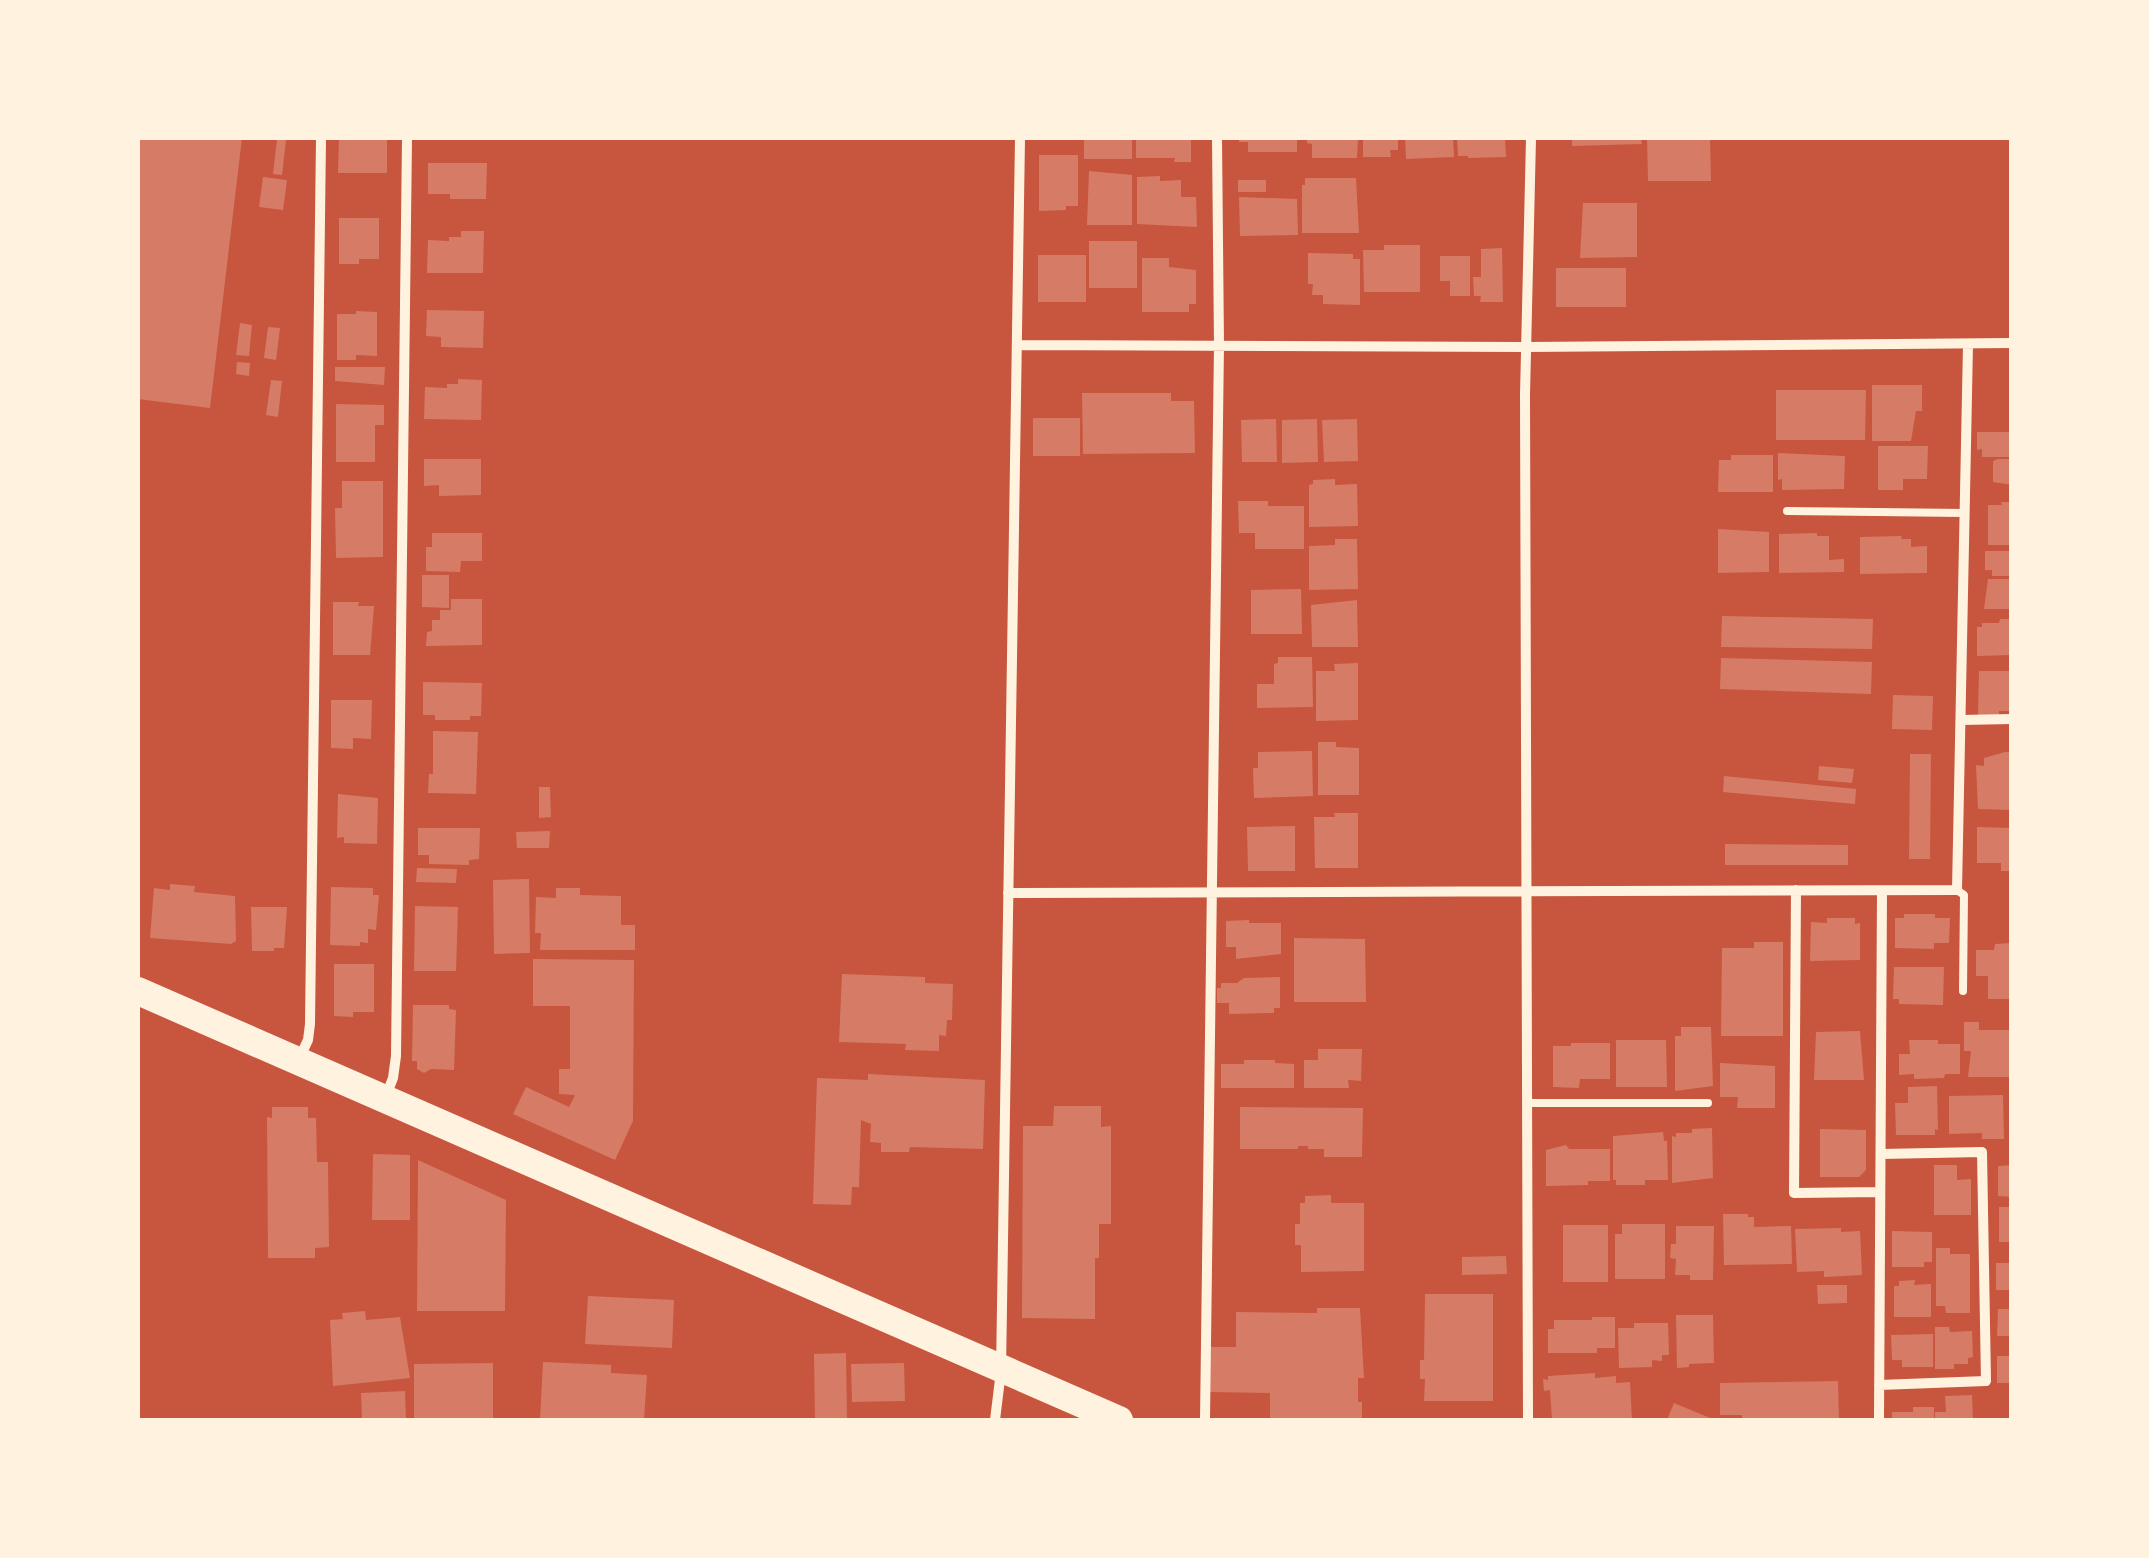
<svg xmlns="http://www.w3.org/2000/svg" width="2149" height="1558" viewBox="0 0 2149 1558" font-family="Manrope,sans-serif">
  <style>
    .building { fill: #d67c66 }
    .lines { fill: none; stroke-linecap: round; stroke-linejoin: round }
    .service { stroke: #fff3e0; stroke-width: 8 }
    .minor { stroke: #fff3e0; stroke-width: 10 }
    .trunk { stroke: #fff3e0; stroke-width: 28 }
  </style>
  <rect width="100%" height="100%" fill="#c8553d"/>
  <path class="building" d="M138,138H242L210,408L138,399Z
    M339,138H387V173H338Z
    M1084,138H1132V159H1084Z
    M1136,138H1191V162H1174L1175,158H1136Z
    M1239,138H1297V152H1248V142H1239Z
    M1307,138H1358L1357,158H1312V144L1307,143Z
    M1363,138H1398V150H1390L1391,157H1363Z
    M1405,138H1453L1454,157L1406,159Z
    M1457,138H1505L1506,157L1468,158V156H1458Z
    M1572,138H1641L1642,144L1572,146Z
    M1647,138H1710L1711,181H1648Z
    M277,139L286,140L282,175L273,174Z
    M1039,155H1078V206H1066V210L1039,211Z
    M428,163H487L486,199H450V194H428Z
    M1089,171L1132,175V225H1087Z
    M1160,176V181L1181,180V197H1196L1197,227L1137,224V177Z
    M263,177L287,180L283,210L259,207Z
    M1305,178H1356L1359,233H1302V185H1305Z
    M1238,180H1266V192H1238Z
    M1239,197L1297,199L1298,235L1240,236Z
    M1583,203H1637V257L1580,258Z
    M339,218H379V259H359V264H339Z
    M461,231H484L483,273H427L428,240L449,241V237H461Z
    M1089,241H1137V288H1089Z
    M1384,245H1420V292H1364L1363,250H1384Z
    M1502,248L1503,302H1480L1481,296H1474L1473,277H1481V249Z
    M1308,253L1353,254V259H1360V305L1323,304V295H1312L1313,284H1308Z
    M1038,255H1086V302H1038Z
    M1440,256H1470V296H1450V281H1440Z
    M1142,258H1169V267L1196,270V304H1189V312H1142Z
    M1556,268H1626V307H1556Z
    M427,310L484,311L483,348L441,347V337L426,336Z
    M356,311L377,312V356L356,355V360H337V314H356Z
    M240,323L252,325L249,356L236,355Z
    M268,327L280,328L276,360L264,358Z
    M237,362L250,363L249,376L236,374Z
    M335,367H385L384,385L335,381Z
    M458,379L482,380L481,420L424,419L425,387L447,388V384H458Z
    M271,380L282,381L278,417L266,415Z
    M1872,385H1922V411H1916L1911,441H1872Z
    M1776,390H1866L1865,440H1776Z
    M1082,393H1171V401H1194L1195,453L1083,454Z
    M336,404L384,405V425H375V462H336Z
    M1033,418H1080V456H1033Z
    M1276,419L1277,462H1242L1241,420Z
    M1317,419L1318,462L1282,463V420Z
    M1357,419L1358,461L1324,462L1322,420Z
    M1977,432H2012V457H1982V449L1977,450Z
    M1878,446H1928L1927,479H1903V490H1878Z
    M1778,453L1845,456L1844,489L1782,490V479L1778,480Z
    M1731,455H1773V492H1718L1719,460H1731Z
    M424,459H481V495L439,496V485L424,486Z
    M1998,459H2012V485L1993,482V461Z
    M1335,479V485L1357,484L1358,526L1309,527V485L1313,484V480Z
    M342,481H383V557L336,558L335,508H342Z
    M1238,501H1268V506H1304V549H1255V533H1239Z
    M2001,502H2012V545H1988V505H2002Z
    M1718,529L1769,532V572L1718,573Z
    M432,533H482V561H461L460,572L426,571V547H432Z
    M1817,533V536H1829V560L1844,559V572L1779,573V534Z
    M1902,536L1901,539H1911V547L1927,546V573L1860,574V537Z
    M1335,539H1357L1358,589L1309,590V546L1335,545Z
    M1985,551H2012V576H1992V570H1985Z
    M422,575H449V608L422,607Z
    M1988,579H2012V609H1984Z
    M1301,589L1302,634H1251V590Z
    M451,599H482V645L426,646L427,632L432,631V620H440V610H451Z
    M1357,600L1358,647H1312L1311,605Z
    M333,602H359L358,606H374L370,655H333Z
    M1722,616L1873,619L1872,649L1721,647Z
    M2000,619H2012V655L1977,656V627H1982V623H1999Z
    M1278,657H1312L1313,707L1257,708V684H1274V664L1278,663Z
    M1721,658L1872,662L1871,694L1720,689Z
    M1358,663V720L1316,721V671H1335L1334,664Z
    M1979,671H2012V711H1999V716H1978Z
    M423,682L482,683L481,716H470V720H435V715H423Z
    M1893,695L1933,696L1932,730L1892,729Z
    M331,700H372L371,739L353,738V749L331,748Z
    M433,731L478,732L476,794L428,793L429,774H433Z
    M1318,742H1336V747L1359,748V795H1318Z
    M1312,751L1313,796L1254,798L1253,768H1258V752Z
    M2005,752H2012V810L1978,809L1976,765L1984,766V758Z
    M1910,754H1931L1930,859H1909Z
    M1819,766L1854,769L1852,783L1818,780Z
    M1724,776L1856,789L1855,804L1723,792Z
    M539,787H550L551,817L539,818Z
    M338,794L378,798L377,844L344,843V837L337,838Z
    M1334,813H1358V868H1315L1314,817H1335Z
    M1295,826V871H1248L1247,827Z
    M1977,827L2012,828V871H2001V863H1977Z
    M418,828H480L479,859L469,860V865L429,864V855H418Z
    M550,831L549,848H517L516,832Z
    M1725,844L1848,845V865H1725Z
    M417,868L457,869L456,883L416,882Z
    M529,879L530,953L494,954L493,880Z
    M170,884L195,886L194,892L235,896L236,941L231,944L150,938L154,888L170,890Z
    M331,887L373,888V895H379L376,930L368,929V943L360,942V946L330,945Z
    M556,888H580V895L621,896V925H635V950H540L541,933H535L536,897L556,898Z
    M415,906L458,907L456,971H414Z
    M251,907H287L284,948H274V951H252Z
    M1904,914H1935V918H1950L1949,943H1934V949L1895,948V918H1904Z
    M1827,918H1855V924L1860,923V960L1810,961L1811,922L1827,923Z
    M1249,920V923H1281V954L1236,959V947H1226V921Z
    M1294,938L1365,939L1366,1002H1294Z
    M1754,942H1783V1036H1721L1722,948H1754Z
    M2012,943V999H1988V976H1976V950H1994L1995,944Z
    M533,959L634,960L633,1121L615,1160L513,1114L526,1087L569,1107L575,1095L559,1094V1069H570V1006H533Z
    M334,964H374V1012H353V1017L334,1016Z
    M1894,967H1944L1943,1005L1899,1004V999H1893Z
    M842,974L925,977V983L953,984L952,1020H947L946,1036L939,1035V1051L905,1050L906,1044L839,1042Z
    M1280,977V1008H1274V1013L1229,1014V1003H1217V988H1221V983H1237L1244,978Z
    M413,1005H449V1009L456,1010L454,1070L431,1069L424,1073L417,1069V1061H412Z
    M1964,1022H1979V1030H2012V1077H1968L1971,1051H1964Z
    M1681,1027H1711L1713,1086L1675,1091V1036H1681Z
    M1860,1031L1864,1080H1814L1816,1032Z
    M1616,1040H1666L1667,1087H1616Z
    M1909,1040H1938V1044H1960V1074H1945L1944,1078L1914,1079V1074L1899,1075V1054H1910Z
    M1571,1043H1610V1079H1580L1579,1088L1553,1087V1046H1571Z
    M1318,1049H1362L1361,1081L1348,1080L1349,1088H1304V1060H1318Z
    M1244,1060H1275V1063L1294,1064V1088H1221V1064H1244Z
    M1720,1063L1775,1066V1108H1737L1738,1097H1720Z
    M868,1074L985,1080L983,1149L910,1147L909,1152H881V1143L870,1142L871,1124L861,1120L859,1187H852L851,1205L813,1204L817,1078L868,1080Z
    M1937,1086L1938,1130L1935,1129V1135H1896L1895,1103H1908V1087Z
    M2003,1095L2004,1139H1982V1133L1949,1134V1096Z
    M1054,1106H1101V1127L1111,1126V1224H1099V1258H1095V1319L1022,1318L1023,1126H1053Z
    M272,1107H308V1118H316L317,1162H328L329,1247L315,1248V1258H268L267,1117L272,1118Z
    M1240,1107L1363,1108L1362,1157H1324V1149H1308V1146H1298V1149H1240Z
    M1712,1128L1713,1178L1672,1183V1136L1676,1137V1133H1692V1129Z
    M1820,1129L1866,1130V1170L1859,1177H1820Z
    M1663,1132L1664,1141H1667L1668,1180H1645V1185H1616V1180H1613V1136Z
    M1566,1145L1569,1149H1610V1181H1588V1185L1546,1186V1150Z
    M373,1154L410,1155V1220H372Z
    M418,1160L506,1200L505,1311H417Z
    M1934,1165H1957V1180L1971,1179V1215H1934Z
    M2012,1165V1197L1998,1196V1166Z
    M1331,1195V1203H1364V1271L1301,1272V1245H1295V1224H1300V1203H1305V1196Z
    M1999,1207H2012V1242H1999Z
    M1723,1214H1748V1217H1754V1227L1791,1226L1792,1264L1724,1265Z
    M1622,1224H1665V1279H1615V1234H1622Z
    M1563,1225H1608V1282H1563Z
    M1676,1226H1714L1713,1280H1690V1275H1675L1676,1259L1670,1258L1671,1244H1676Z
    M1841,1228V1232L1860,1231L1862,1275L1824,1277V1271L1797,1272L1795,1229Z
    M1892,1231L1932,1232V1262H1924V1267H1892Z
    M1936,1248H1950V1254H1970V1313H1946L1945,1306H1936Z
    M1506,1256L1507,1274L1462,1275V1257Z
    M1996,1263H2012V1290H1996Z
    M1915,1280L1914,1285L1931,1284V1317H1894V1286H1899V1281Z
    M1817,1285H1847V1303L1818,1304Z
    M1425,1294H1493V1401H1424L1425,1379H1420V1360H1424Z
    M588,1296L674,1300L672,1348L585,1344Z
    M1317,1308H1360L1364,1378H1358V1402H1362V1420H1270V1393L1208,1392V1347H1236V1312L1317,1313Z
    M1998,1309H2012V1336H1997Z
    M365,1311L366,1320L400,1317L410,1378L333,1386L330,1320L343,1319L342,1313Z
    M1676,1315H1713L1714,1363L1689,1364V1367L1677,1368Z
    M1592,1317H1615V1348H1597V1353H1548V1329H1554V1320H1592Z
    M1634,1323H1668L1669,1355H1662V1361L1652,1360V1367L1619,1368L1618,1328H1634Z
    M1935,1327H1949L1950,1332L1972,1331L1973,1357L1968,1358V1364H1954V1369H1935Z
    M1933,1334V1367H1902V1360H1892L1891,1335Z
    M846,1353L847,1420H815L814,1354Z
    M1997,1356H2012V1383H1997Z
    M543,1362L611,1365V1373L647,1375L644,1420H540Z
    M493,1363V1420H414V1364Z
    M904,1363L905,1401L852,1402L851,1364Z
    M1595,1373V1378L1616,1376V1383L1630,1382L1632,1420H1552L1550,1390L1544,1391L1543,1379L1548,1380V1376Z
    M1838,1381L1839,1420H1742V1415H1720V1383Z
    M405,1391L406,1420H362L361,1393Z
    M1972,1395L1973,1420H1935V1412H1946L1945,1396Z
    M1674,1403L1715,1420H1667Z
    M1913,1407H1934V1420H1892V1412H1913Z"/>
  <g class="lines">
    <path class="service" d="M1787,511L1964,513
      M1957,890L1964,895L1963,991
      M1527,1103H1708"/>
    <path class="minor" d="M1018,345L1526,347L2012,343
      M1961,720L2012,719
      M1796,890L1794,1193L1880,1192
      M1008,893L1957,890L1968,345
      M299,1059L308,1040L310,1024L321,138
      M386,1096L393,1078L396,1056L407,138
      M1879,1385L1986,1381L1982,1152L1881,1154
      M995,1420L1001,1371L1020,138
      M1205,1420L1219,345L1217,138
      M1528,1420L1525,395L1531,138
      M1879,1420L1882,891"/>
    <path class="trunk" d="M138,991L1119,1420"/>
  </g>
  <rect width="2149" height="1558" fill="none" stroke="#fff3e0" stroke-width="280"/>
</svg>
